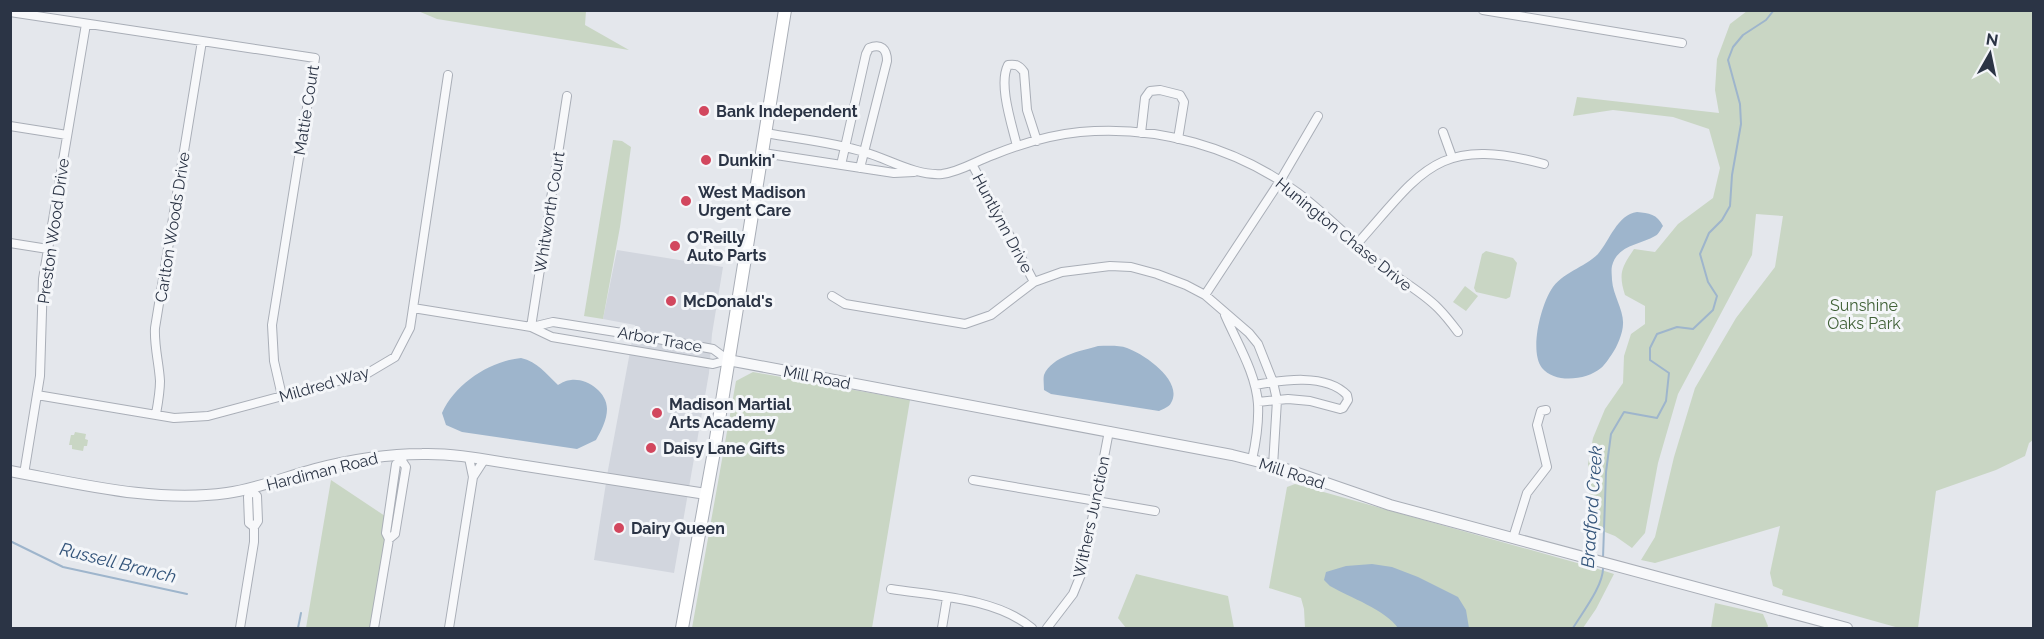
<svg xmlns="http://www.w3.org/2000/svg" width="2044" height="639" viewBox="0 0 2044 639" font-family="Raleway,sans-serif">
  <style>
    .built { fill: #d2d6de }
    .green { fill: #c9d6c4 }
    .water { fill: #9eb5cc }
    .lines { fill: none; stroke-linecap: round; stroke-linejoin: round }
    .stream { stroke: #9eb5cc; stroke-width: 2 }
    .minor-casing { stroke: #a9aeb7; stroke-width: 10 }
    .tertiary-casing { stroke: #a9aeb7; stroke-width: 12 }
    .secondary-casing { stroke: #a9aeb7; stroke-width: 14 }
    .minor { stroke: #f7f8fa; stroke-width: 8 }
    .tertiary { stroke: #f7f8fa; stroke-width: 10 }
    .secondary { stroke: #fff; stroke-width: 12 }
    .poi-dot { fill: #d2475e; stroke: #f4f6f9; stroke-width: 2 }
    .labels { text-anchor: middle; stroke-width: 6; stroke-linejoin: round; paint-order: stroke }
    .street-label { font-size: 16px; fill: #2b3445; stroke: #f4f6f9 }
    .poi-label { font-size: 16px; font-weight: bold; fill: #2b3445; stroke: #f4f6f9; text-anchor: start }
    .park-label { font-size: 16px; fill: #406137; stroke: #f4f6f9 }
    .water-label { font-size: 18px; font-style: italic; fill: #33547a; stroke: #f4f6f9 }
  </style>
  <rect width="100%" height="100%" fill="#e4e7ec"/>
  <path class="built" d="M617,250L723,267L712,334L709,373L674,573L594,560L608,470L635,325L603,319Z"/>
  <path class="green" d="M418,11H586L585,25L629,50L437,19Z
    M1747,11H2033V440L2029,443L2025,456L1996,470L1936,491L1918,628H1899L1782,595L1783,590L1773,586L1770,573L1780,526L1655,563L1641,560L1655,537L1674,457L1695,388L1736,318L1775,267L1783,216L1756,214L1752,255L1678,394L1658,463L1645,533L1632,548L1615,536L1585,524L1591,483L1588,464L1593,438L1605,409L1623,383L1624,356L1631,334L1645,324V306L1625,295C1618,273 1622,267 1634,249L1655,252L1678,224L1713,198L1720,168L1709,129L1673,117L1613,110L1573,116L1577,97L1719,113L1715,90L1717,59L1730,24Z
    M613,140L622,141L631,147L620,227L603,319L584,316Z
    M1486,251L1513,258L1517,263L1510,297L1506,299L1476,292L1474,288L1482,254Z
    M1465,286L1478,296L1466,311L1453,302Z
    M753,372L910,400L872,628H692L736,381Z
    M75,432L86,434L85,439L88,440L87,446H84L83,451L72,449V445H69L71,435H74Z
    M331,480L391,520L375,628H306Z
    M1295,484L1595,568L1614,574L1596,609L1583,628H1305L1304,609L1301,598L1269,588L1287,487Z
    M1136,574L1228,596L1234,628H1126L1118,618Z
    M1715,603L1763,614L1768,626L1767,628H1711Z"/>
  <path class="water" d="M1637,212C1649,213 1657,214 1663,226C1660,230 1659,234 1655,236C1640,245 1617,245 1612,266C1611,270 1612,276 1612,280C1613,295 1624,311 1623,324C1623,333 1617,347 1612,354C1609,358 1605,365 1601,368C1587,380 1555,384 1542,368C1529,351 1541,306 1551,290C1562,272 1584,268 1598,254C1610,240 1617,215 1637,212Z
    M1098,346C1107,346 1119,345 1127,348C1144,354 1184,381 1171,403C1169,407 1163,409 1159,411L1051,394L1044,390C1044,385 1043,379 1044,375C1052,356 1081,351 1098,346Z
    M521,358C538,362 545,373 558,385C561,383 567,380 571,380C587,378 607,392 607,409C607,420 601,431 596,440L577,449L462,432L446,425L442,413C455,384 490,361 521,358Z
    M1372,564L1392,567L1418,577L1458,597L1466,610L1469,628H1398C1386,610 1349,597 1330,586L1324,580L1326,572L1346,566Z"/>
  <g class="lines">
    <path class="stream" d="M10,541L63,567L187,594
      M1603,558L1606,472L1611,434L1624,412L1657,418L1666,401L1669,373L1650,360V348L1657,334L1677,327L1693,329L1713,310L1717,296L1708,282L1700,254L1709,233L1722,220L1730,206L1732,175L1741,124L1740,104L1728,60L1733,47L1743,35L1766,20L1774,10
      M298,628L301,613
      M1573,628C1582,613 1604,585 1603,567"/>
    <defs>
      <path id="minor" d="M1483,10L1682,43
        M10,12L315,58L272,325L274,361L282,396
        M10,126L67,135
        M1443,132L1452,157
        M766,133C798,139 832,142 864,152C889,159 915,176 942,174C960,172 976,161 993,155C1020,144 1050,135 1080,132C1157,125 1236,147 1298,193C1326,214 1350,239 1376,262C1396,278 1420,290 1438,308C1445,315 1452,324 1458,332
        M1141,133L1145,98L1150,91L1160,90L1180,95L1184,102L1178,139
        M1017,146C1012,125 998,84 1008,65C1016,64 1019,65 1024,72L1027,110L1037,141
        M763,153L894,173L914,172
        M972,164L1034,282
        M841,165L866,54L869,48C881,43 887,49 887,61L860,168
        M10,243L48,249
        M1357,244C1422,171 1437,135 1544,164
        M1205,295L1280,181L1318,116
        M832,296L845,304L965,324L991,315L1034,282L1062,272L1110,266L1131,267L1157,274L1186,285L1205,295L1249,333L1258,344L1273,382L1277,400L1273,466
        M413,308L531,327L552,337L713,364L728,360
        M1225,315C1237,343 1256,373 1258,404C1259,423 1256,442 1252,460
        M531,327L567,96
        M532,327L553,322L641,336L713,349L728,360
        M1255,385C1282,380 1326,373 1347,395L1348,400L1343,408L1340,409L1310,401L1288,399L1258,402
        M37,395L174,418L208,416L368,373L395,357L410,328L448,75
        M156,414C158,403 160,392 160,381C159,363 154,346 155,328L202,41
        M402,461L396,464L386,533L389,539L395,534L406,467L402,461L403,455
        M24,474L40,376L43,279L86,24
        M473,477L484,460
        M973,480L1155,511
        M250,489L248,497L249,523L254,527
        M1513,538L1527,493L1547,467L1537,425L1541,411L1546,410
        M891,589C936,596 996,598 1032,628
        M240,628L254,542V527L258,521L257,496L250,489
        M374,628L389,539
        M449,628L473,477L469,458
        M942,628L947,598
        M1047,628L1073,594L1082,572L1109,431"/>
      <path id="tertiary" d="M728,360L1232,455L1280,467L1390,505L1847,628
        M10,471C81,484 155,503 227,493C257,489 285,477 315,469C350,460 386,454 422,454C457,453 492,461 526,466C586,475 646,485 706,494"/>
      <path id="secondary" d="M682,628L713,457L785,10"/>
    </defs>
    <use href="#minor" class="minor-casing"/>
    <use href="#tertiary" class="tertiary-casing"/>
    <use href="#secondary" class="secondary-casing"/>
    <use href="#minor" class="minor"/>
    <use href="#tertiary" class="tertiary"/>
    <use href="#secondary" class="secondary"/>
  </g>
  <g class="poi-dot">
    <circle cx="704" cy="111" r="6"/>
    <circle cx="706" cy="160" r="6"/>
    <circle cx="686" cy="201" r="6"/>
    <circle cx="675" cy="246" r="6"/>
    <circle cx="671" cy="301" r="6"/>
    <circle cx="657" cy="413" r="6"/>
    <circle cx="651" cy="448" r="6"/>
    <circle cx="619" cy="528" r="6"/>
  </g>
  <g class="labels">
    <g class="street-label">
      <text transform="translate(306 110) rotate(-81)" y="6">Mattie Court</text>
      <text transform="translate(549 212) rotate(-81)" y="6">Whitworth Court</text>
      <text transform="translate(1003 223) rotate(62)" y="6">Huntlynn Drive</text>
      <text transform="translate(172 227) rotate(-81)" y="6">Carlton Woods Drive</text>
      <text transform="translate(53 231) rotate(-82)" y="6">Preston Wood Drive</text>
      <text transform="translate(1344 234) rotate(39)" y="6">Hunington Chase Drive</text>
      <text transform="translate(660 339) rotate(10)" y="6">Arbor Trace</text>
      <text transform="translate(817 377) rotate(11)" y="6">Mill Road</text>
      <text transform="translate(324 384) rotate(-16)" y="6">Mildred Way</text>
      <text transform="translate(322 471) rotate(-14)" y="6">Hardiman Road</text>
      <text transform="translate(1292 473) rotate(18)" y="6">Mill Road</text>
      <text transform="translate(1091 517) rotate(-78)" y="6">Withers Junction</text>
    </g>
    <g class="poi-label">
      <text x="716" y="117">Bank Independent</text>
      <text x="718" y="166">Dunkin'</text>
      <text x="698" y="198">West Madison<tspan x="698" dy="18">Urgent Care</tspan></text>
      <text x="687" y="243">O'Reilly<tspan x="687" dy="18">Auto Parts</tspan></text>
      <text x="683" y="307">McDonald's</text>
      <text x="669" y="410">Madison Martial<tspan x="669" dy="18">Arts Academy</tspan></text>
      <text x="663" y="454">Daisy Lane Gifts</text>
      <text x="631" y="534">Dairy Queen</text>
    </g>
    <g class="park-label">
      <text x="1864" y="311">Sunshine<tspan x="1864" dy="18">Oaks Park</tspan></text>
    </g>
    <g class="water-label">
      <text transform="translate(1592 507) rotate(-86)" y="6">Bradford Creek</text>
      <text transform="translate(118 563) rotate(14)" y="6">Russell Branch</text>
    </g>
  </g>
  <rect width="2044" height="639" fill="none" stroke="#2b3445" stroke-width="24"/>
  <g transform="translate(1990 54) rotate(9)" stroke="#f4f6f9" stroke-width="4.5" paint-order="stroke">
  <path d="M0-4.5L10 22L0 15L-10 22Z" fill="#2b3445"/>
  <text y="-9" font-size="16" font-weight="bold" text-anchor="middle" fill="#2b3445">N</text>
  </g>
</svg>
